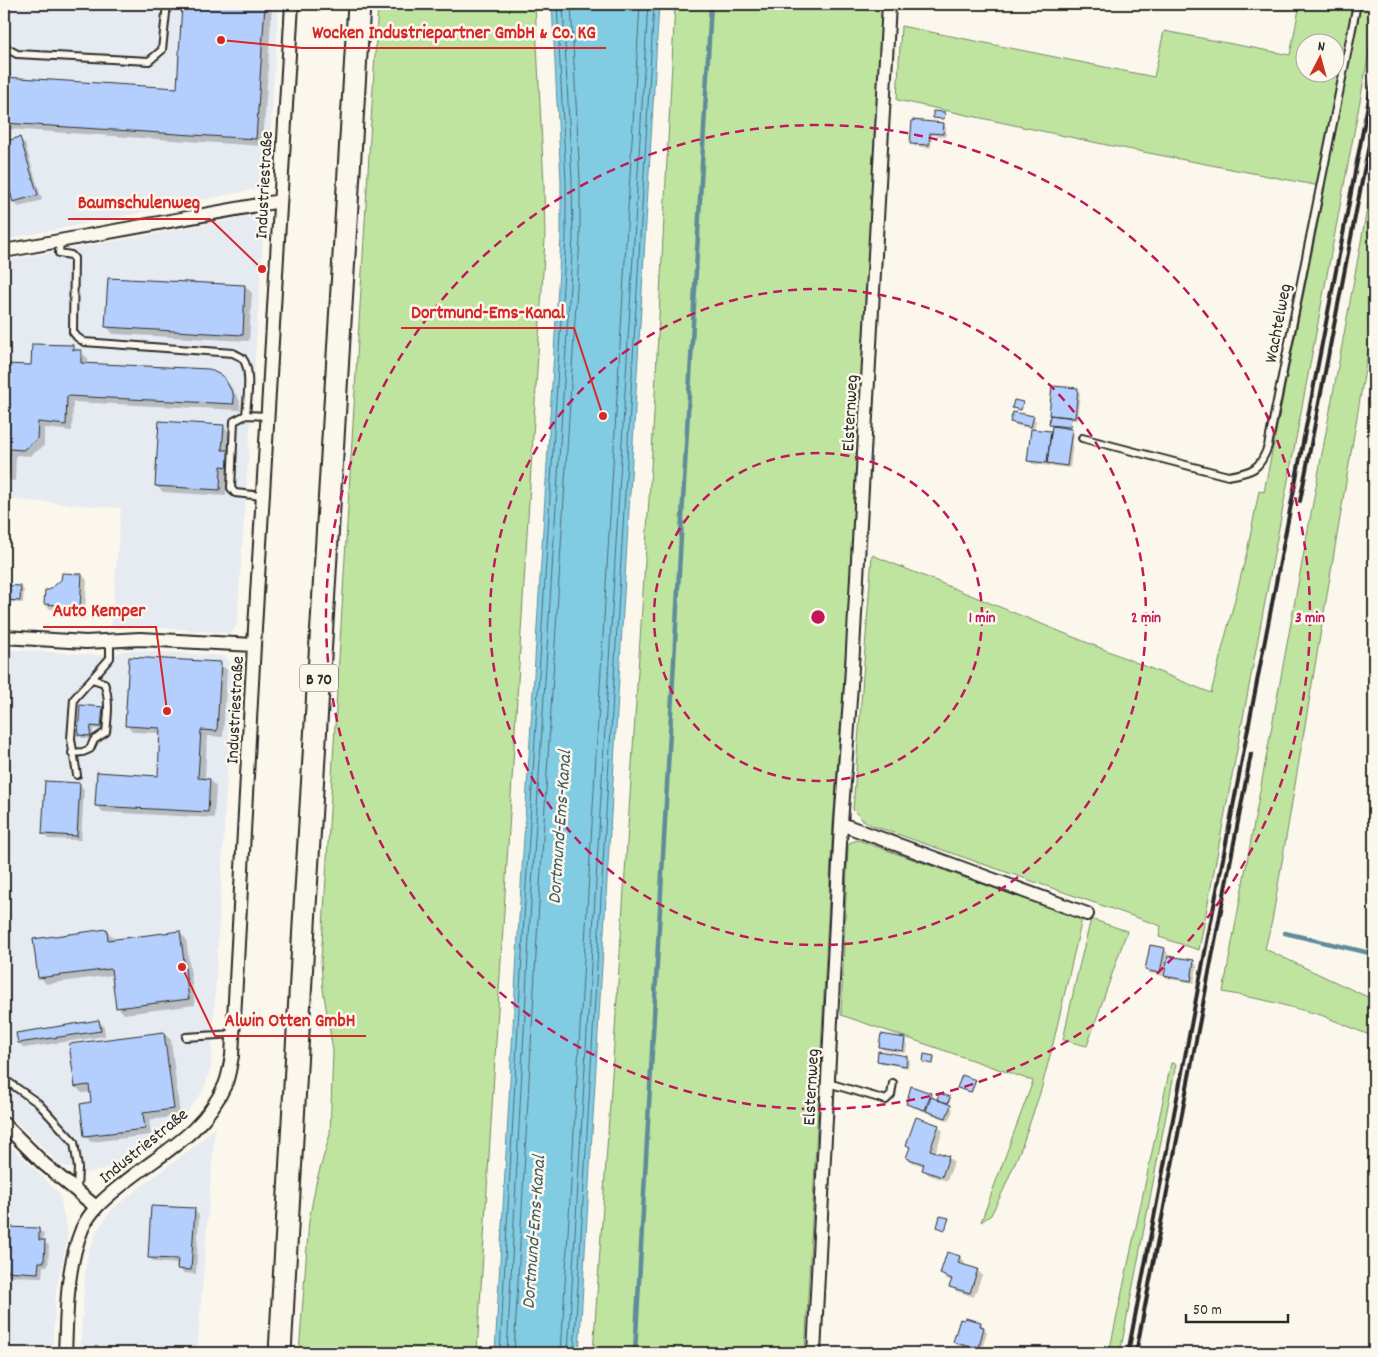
<svg xmlns="http://www.w3.org/2000/svg" width="1378" height="1357" viewBox="0 0 1378 1357" font-family="Dekko,sans-serif">
  <style>
    .built { fill: #e6ebf1 }
    .green { fill: #bfe49f; stroke: #758865; fill-rule: evenodd }
    .water { fill: #82cce3; stroke: #5f8c99 }
    .shadow { fill: #0003 }
    .lines { fill: none; stroke-linecap: round; stroke-linejoin: round }
    .shore { stroke: #4e6b75; stroke-width: 1 }
    .stream { stroke: #5f8c99; stroke-width: 4.5 }
    .building { fill: #b4cffd; stroke: #2b2b2b }
    .service-casing { stroke: #2b2b2b; stroke-width: 10 }
    .minor-casing { stroke: #2b2b2b; stroke-width: 16 }
    .primary-casing { stroke: #2b2b2b; stroke-width: 25 }
    .service { stroke: #fbf7ec; stroke-width: 6 }
    .minor { stroke: #fbf7ec; stroke-width: 12 }
    .primary { stroke: #fbf7ec; stroke-width: 21 }
    .rail { stroke: #2b2b2b; stroke-width: 4 }
    .ring { fill: none; stroke: #c2185b; stroke-width: 2.5; stroke-dasharray: 9 6 }
    .labels { text-anchor: middle; stroke-width: 5; stroke-linejoin: round; paint-order: stroke }
    .shield { fill: #fbf7ec; stroke: #696865; stroke-width: 1 }
    .shield-label { font-size: 16px; font-weight: bold; fill: #2b2b2b }
    .street-label { font-size: 18px; fill: #2b2b2b; stroke: #fbf7ec }
    .water-label { font-size: 19px; font-style: italic; fill: #455b62; stroke: #fbf7ec }
    .centre { fill: #c2185b; stroke: #fbf7ec; stroke-width: 2.5 }
    .ring-label { font-size: 15px; text-anchor: middle; font-weight: bold; fill: #c2185b; stroke: #fbf7ec; stroke-width: 5; stroke-linejoin: round; paint-order: stroke }
    .leader { fill: none; stroke: #d62828; stroke-width: 2 }
    .callout-dot { fill: #d62828; stroke: #fbf7ec; stroke-width: 2 }
    .callout-label { font-size: 19px; text-anchor: middle; font-weight: bold; fill: #d62828; stroke: #fbf7ec; stroke-width: 5; stroke-linejoin: round; paint-order: stroke }
  </style>
  <rect width="100%" height="100%" fill="#fbf7ec"/>
  <filter id="ink" filterUnits="userSpaceOnUse"><feTurbulence type="fractalNoise" baseFrequency=".02" numOctaves="2"/><feDisplacementMap in="SourceGraphic" scale="10" xChannelSelector="R" yChannelSelector="G"/><feConvolveMatrix kernelMatrix="1 2 1 2 8 2 1 2 1" color-interpolation-filters="sRGB"/></filter>
  <g filter="url(#ink)">
    <path class="built" d="M4,4H279L267,185L256,189L4,240Z
      M246,217H253L260,220L264,225L237,625L232,632L224,633L142,626L111,628L121,508L4,499V261Z
      M4,649L98,655L131,650L225,656L233,665L211,1068L203,1091L186,1114L114,1165L102,1170L86,1173L60,1165L4,1110Z
      M215,1127L197,1353H80L85,1271L89,1250L98,1229L113,1208L198,1143Z
      M4,1139L59,1193L68,1234L56,1292L52,1353H4Z"/>
    <path class="green" d="M378,4H535L544,185L545,239L477,1353H299L309,1221L316,1183L330,1134L333,1051L323,989L321,961Z
      M675,4H886L870,242L844,682L833,823L805,1353H593L615,1030L652,452Z
      M1300,4H1374V27L1199,950L1159,937L1161,926L871,825L862,819L853,810L872,555L1211,693L1247,552L1259,491L1264,492L1325,187L1107,145L897,100L901,26L1154,77L1164,31L1290,55ZM1306,42H1336V72H1306Z
      M1374,171V316L1272,921L1265,949L1374,1000V1037L1321,1015L1264,1000L1223,992Z
      M858,840L1082,919L1052,1048L1041,1090L1022,1146L1003,1191L991,1215L981,1222L1033,1081L841,1015L848,846L851,842Z
      M1091,919L1127,931L1087,1046L1063,1040L1078,971Z
      M1171,1063L1176,1064L1120,1353H1109Z"/>
    <path class="water" d="M552,4H659L579,1353H495L519,918L561,238V181Z"/>
    <path class="shadow" d="M184,4H272L263,146L8,129L4,124L5,78L178,89Z
      M1265,4H1291V11L1268,9Z
      M943,124L946,127V137L932,135L931,148L914,146L911,143Z
      M20,139L25,144L42,200L19,207L14,202L4,167V144Z
      M245,286L252,293L249,341L113,334L107,327Z
      M73,346L88,358V364L223,378L230,385L240,401V410L73,402L72,431L44,428V446L30,456L16,455L15,481L4,480V365L32,366Z
      M1077,390L1080,393L1077,420H1071L1070,430L1074,433L1070,468L1032,464L1029,460L1033,429L1015,425L1012,422L1033,418L1036,421L1034,430L1052,433L1053,426L1050,424Z
      M223,426L230,433L229,451L236,458L235,473L227,472L226,496L163,492L156,486Z
      M82,575L87,580L85,611L50,609L45,604L50,591Z
      M4,586L21,587L24,590L23,603L10,602L9,610H4Z
      M220,664L227,670L223,737L207,736L205,779L209,780L216,786L214,818L103,812L96,805L159,777L161,733L133,732L127,725Z
      M102,708L105,711L104,729H93V739L82,738L79,735Z
      M79,784L84,789L81,840L48,839L44,834Z
      M4,902L10,909L4,1013Z
      M106,931L113,937L114,941L179,932L186,939L195,1005L124,1014L118,1007L113,975L46,984L40,977Z
      M1151,947L1165,950L1168,953L1167,957L1194,962L1197,965L1194,983L1169,979L1166,976L1167,968H1165L1163,976L1149,973L1146,970Z
      M99,1022L104,1026L105,1036L24,1048L19,1043Z
      M164,1033L171,1040L180,1116L149,1120L151,1135L91,1142L85,1136L92,1104L91,1092L82,1093L76,1087Z
      M904,1039L907,1042L906,1053L883,1050L880,1047Z
      M907,1057L910,1060L908,1068L881,1063L878,1060Z
      M975,1081L976,1082L972,1093L960,1089Z
      M931,1094L934,1097L933,1099L937,1101L950,1098L951,1099L948,1105L953,1109L949,1121L910,1106L907,1103Z
      M938,1126L943,1131L935,1153L949,1158L954,1162L947,1181L929,1175L924,1170L925,1167L912,1162L907,1157L910,1148L908,1145Z
      M194,1210L199,1215L196,1274L183,1273L179,1268V1264L154,1262L149,1257Z
      M4,1228L39,1230L44,1234L43,1241L49,1246L48,1266H43L42,1277L4,1276Z
      M948,1253L960,1257L965,1262L963,1266L977,1270L982,1275L974,1297L956,1291L951,1286L953,1281L946,1279L941,1274Z
      M966,1319L981,1323L987,1332L982,1349L978,1348L977,1350L957,1345L954,1342Z"/>
    <g class="lines">
      <path class="shore" d="M500,1353L524,918L566,238V181L557,4
        M507,1353L530,918L573,238L572,181L563,4
        M514,1353L538,919L580,239V181L571,4
        M561,1353L640,4
        M568,1353L648,4
        M574,1353L654,4"/>
      <path class="stream" d="M1285,933L1374,954
        M635,1353L711,4"/>
    </g>
    <path class="building" d="M182,4H265L256,139L4,123V77L177,88Z
      M1264,4H1288V9L1264,6Z
      M933,111L945,112L944,119L933,118Z
      M912,120L944,123L943,134L930,133L929,145L910,144Z
      M20,137L38,195L13,202L4,171V142Z
      M108,278L245,285L243,335L105,327Z
      M32,344L73,345V350H81V363L209,369L224,377L233,394L234,404L67,396L66,425L38,422L37,439L23,450L10,449L9,475L4,474V364L31,365Z
      M1052,386L1078,388L1075,418L1049,415Z
      M1014,400L1023,402L1021,410L1012,408Z
      M1013,412L1034,416L1031,427L1010,422Z
      M1050,415L1071,417L1070,427L1049,425Z
      M159,421L224,425L222,450H230L229,467L221,466L220,490L155,486Z
      M1052,426L1072,429L1067,466L1047,463Z
      M1031,429L1051,431L1047,463L1027,461Z
      M62,573L82,574L80,607L44,604L45,590H49L61,580Z
      M4,585L21,586L20,601L7,600L6,608H4Z
      M129,657L221,662L217,731L201,730L198,778L210,779L208,812L95,806L97,772L158,776L160,728L125,726Z
      M80,705L103,707L101,727L91,726L90,736L78,735Z
      M45,781L80,783L77,836L42,834Z
      M107,929L108,940L180,931L189,999L116,1008L111,969L38,978L33,939Z
      M1150,945L1165,948L1160,973L1145,970Z
      M1168,956L1194,960L1191,981L1164,976Z
      M99,1020L101,1031L18,1043L16,1033Z
      M164,1032L174,1109L143,1113L145,1129L84,1136L80,1104L91,1102L89,1085L75,1087L69,1044Z
      M881,1034L905,1038L903,1051L879,1047Z
      M878,1051L907,1056L906,1066L877,1061Z
      M924,1054L934,1056L933,1064L923,1062Z
      M962,1075L976,1080L971,1092L957,1088Z
      M911,1086L931,1093L925,1110L906,1104Z
      M939,1093L950,1097L948,1103L937,1100Z
      M931,1097L951,1105L946,1118L926,1111Z
      M916,1117L939,1125L930,1150L949,1156L942,1177L922,1170L924,1164L906,1158L910,1147L906,1145Z
      M151,1206L195,1208L191,1270L177,1269L178,1259L148,1258Z
      M940,1216L949,1218L945,1230L937,1227Z
      M4,1227L39,1228V1240H45L44,1262H39L38,1273L4,1271Z
      M947,1252L960,1256L958,1263L978,1269L970,1293L949,1287L952,1279L940,1274Z
      M965,1318L981,1322L980,1326L984,1327L979,1347L975,1346L974,1348L953,1342L960,1319L964,1320Z"/>
    <g class="lines">
      <defs>
        <path id="service" d="M4,47L17,54L149,61L162,50L167,4
          M60,240L59,253L71,255L74,258L73,332L77,337L84,342L233,353C236,355 241,356 243,359C252,371 247,400 246,415L267,416
          M246,415L234,421L231,488L235,493L263,496
          M1082,438L1228,476C1252,472 1260,470 1268,446L1357,4
          M72,753L83,752L90,749L94,740L106,732C108,716 110,698 104,683L92,679
          M77,775L71,739L74,699L110,658V641
          M186,1037L234,1034
          M4,1079L38,1103L74,1142L78,1168L77,1190
          M828,1083L886,1100L891,1095L893,1083"/>
        <path id="minor" d="M4,251L280,201
          M4,637L86,642L140,639L254,645
          M841,824L1087,914
          M4,1124L44,1164L96,1207
          M65,1353C67,1312 66,1268 82,1229C90,1211 104,1199 119,1187C160,1153 202,1136 225,1085C229,1076 230,1065 232,1056L254,645L292,4
          M814,1353L841,824L851,685L889,4"/>
        <path id="primary" d="M280,1353L305,907L359,4"/>
      </defs>
      <use href="#service" class="service-casing"/>
      <use href="#minor" class="minor-casing"/>
      <use href="#primary" class="primary-casing"/>
      <use href="#service" class="service"/>
      <use href="#minor" class="minor"/>
      <use href="#primary" class="primary"/>
      <path class="rail" d="M1300,501L1374,119
        M1128,1353L1374,73
        M1136,1353L1251,754"/>
    </g>
  </g>
  <g class="ring">
    <circle cx="818" cy="617" r="164"/>
    <circle cx="818" cy="617" r="328"/>
    <circle cx="818" cy="617" r="492"/>
  </g>
  <g class="labels">
    <rect class="shield" x="300" y="664.5" width="38" height="27" rx="4"/>
    <g class="shield-label">
      <text x="319" y="684">B 70</text>
    </g>
    <g class="street-label">
      <text transform="translate(263 185) rotate(-87)" y="6">Industriestraße</text>
      <text transform="translate(1277 323) rotate(-79)" y="6">Wachtelweg</text>
      <text transform="translate(849 413) rotate(-87)" y="6">Elsternweg</text>
      <text transform="translate(234 710) rotate(-87)" y="6">Industriestraße</text>
      <text transform="translate(810 1087) rotate(-87)" y="6">Elsternweg</text>
      <text transform="translate(143 1145) rotate(-39)" y="6">Industriestraße</text>
    </g>
    <g class="water-label">
      <text transform="translate(558 827) rotate(-86)" y="7">Dortmund-Ems-Kanal</text>
      <text transform="translate(532 1232) rotate(-86)" y="7">Dortmund-Ems-Kanal</text>
    </g>
  </g>
  <circle cx="818" cy="617" r="8" class="centre"/>
  <g class="ring-label">
    <text x="982" y="622">1 min</text>
    <text x="1146" y="622">2 min</text>
    <text x="1310" y="622">3 min</text>
  </g>
  <path class="leader" d="M221 40L302 48H606M262 269L210 219H68M603 416L574 328H401M167 711L156 627H43M182 967L215 1036H366"/>
  <g class="callout-dot">
    <circle cx="221" cy="40" r="5"/>
    <circle cx="262" cy="269" r="5"/>
    <circle cx="603" cy="416" r="5"/>
    <circle cx="167" cy="711" r="5"/>
    <circle cx="182" cy="967" r="5"/>
  </g>
  <g class="callout-label">
    <text x="454" y="38">Wocken Industriepartner GmbH &amp; Co. KG</text>
    <text x="139" y="208">Baumschulenweg</text>
    <text x="488" y="318">Dortmund-Ems-Kanal</text>
    <text x="99" y="616">Auto Kemper</text>
    <text x="290" y="1026">Alwin Otten GmbH</text>
  </g>
  <rect width="1378" height="1357" fill="none" stroke="#fbf7ec" stroke-width="20"/>
  <rect x="10" y="10" width="1358" height="1337" fill="none" stroke="#2b2b2b" stroke-width="2" filter="url(#ink)"/>
  <g transform="translate(1320 58) rotate(6)"><circle r="24" fill="#fbf7ec" stroke="#a8a59f"/>
  <path d="M0-4L9 19L0 12L-9 19Z" fill="#c8321e"/>
  <text y="-8" font-size="14" font-weight="bold" text-anchor="middle" fill="#2b2b2b">N</text>
  </g>
  <path d="M1186 1314v8h102v-8" fill="none" stroke="#2b2b2b" stroke-width="2.5"/>
  <text x="1193" y="1314" font-size="15" fill="#2b2b2b" stroke="#fbf7ec" stroke-width="4" paint-order="stroke">50 m</text>
</svg>
